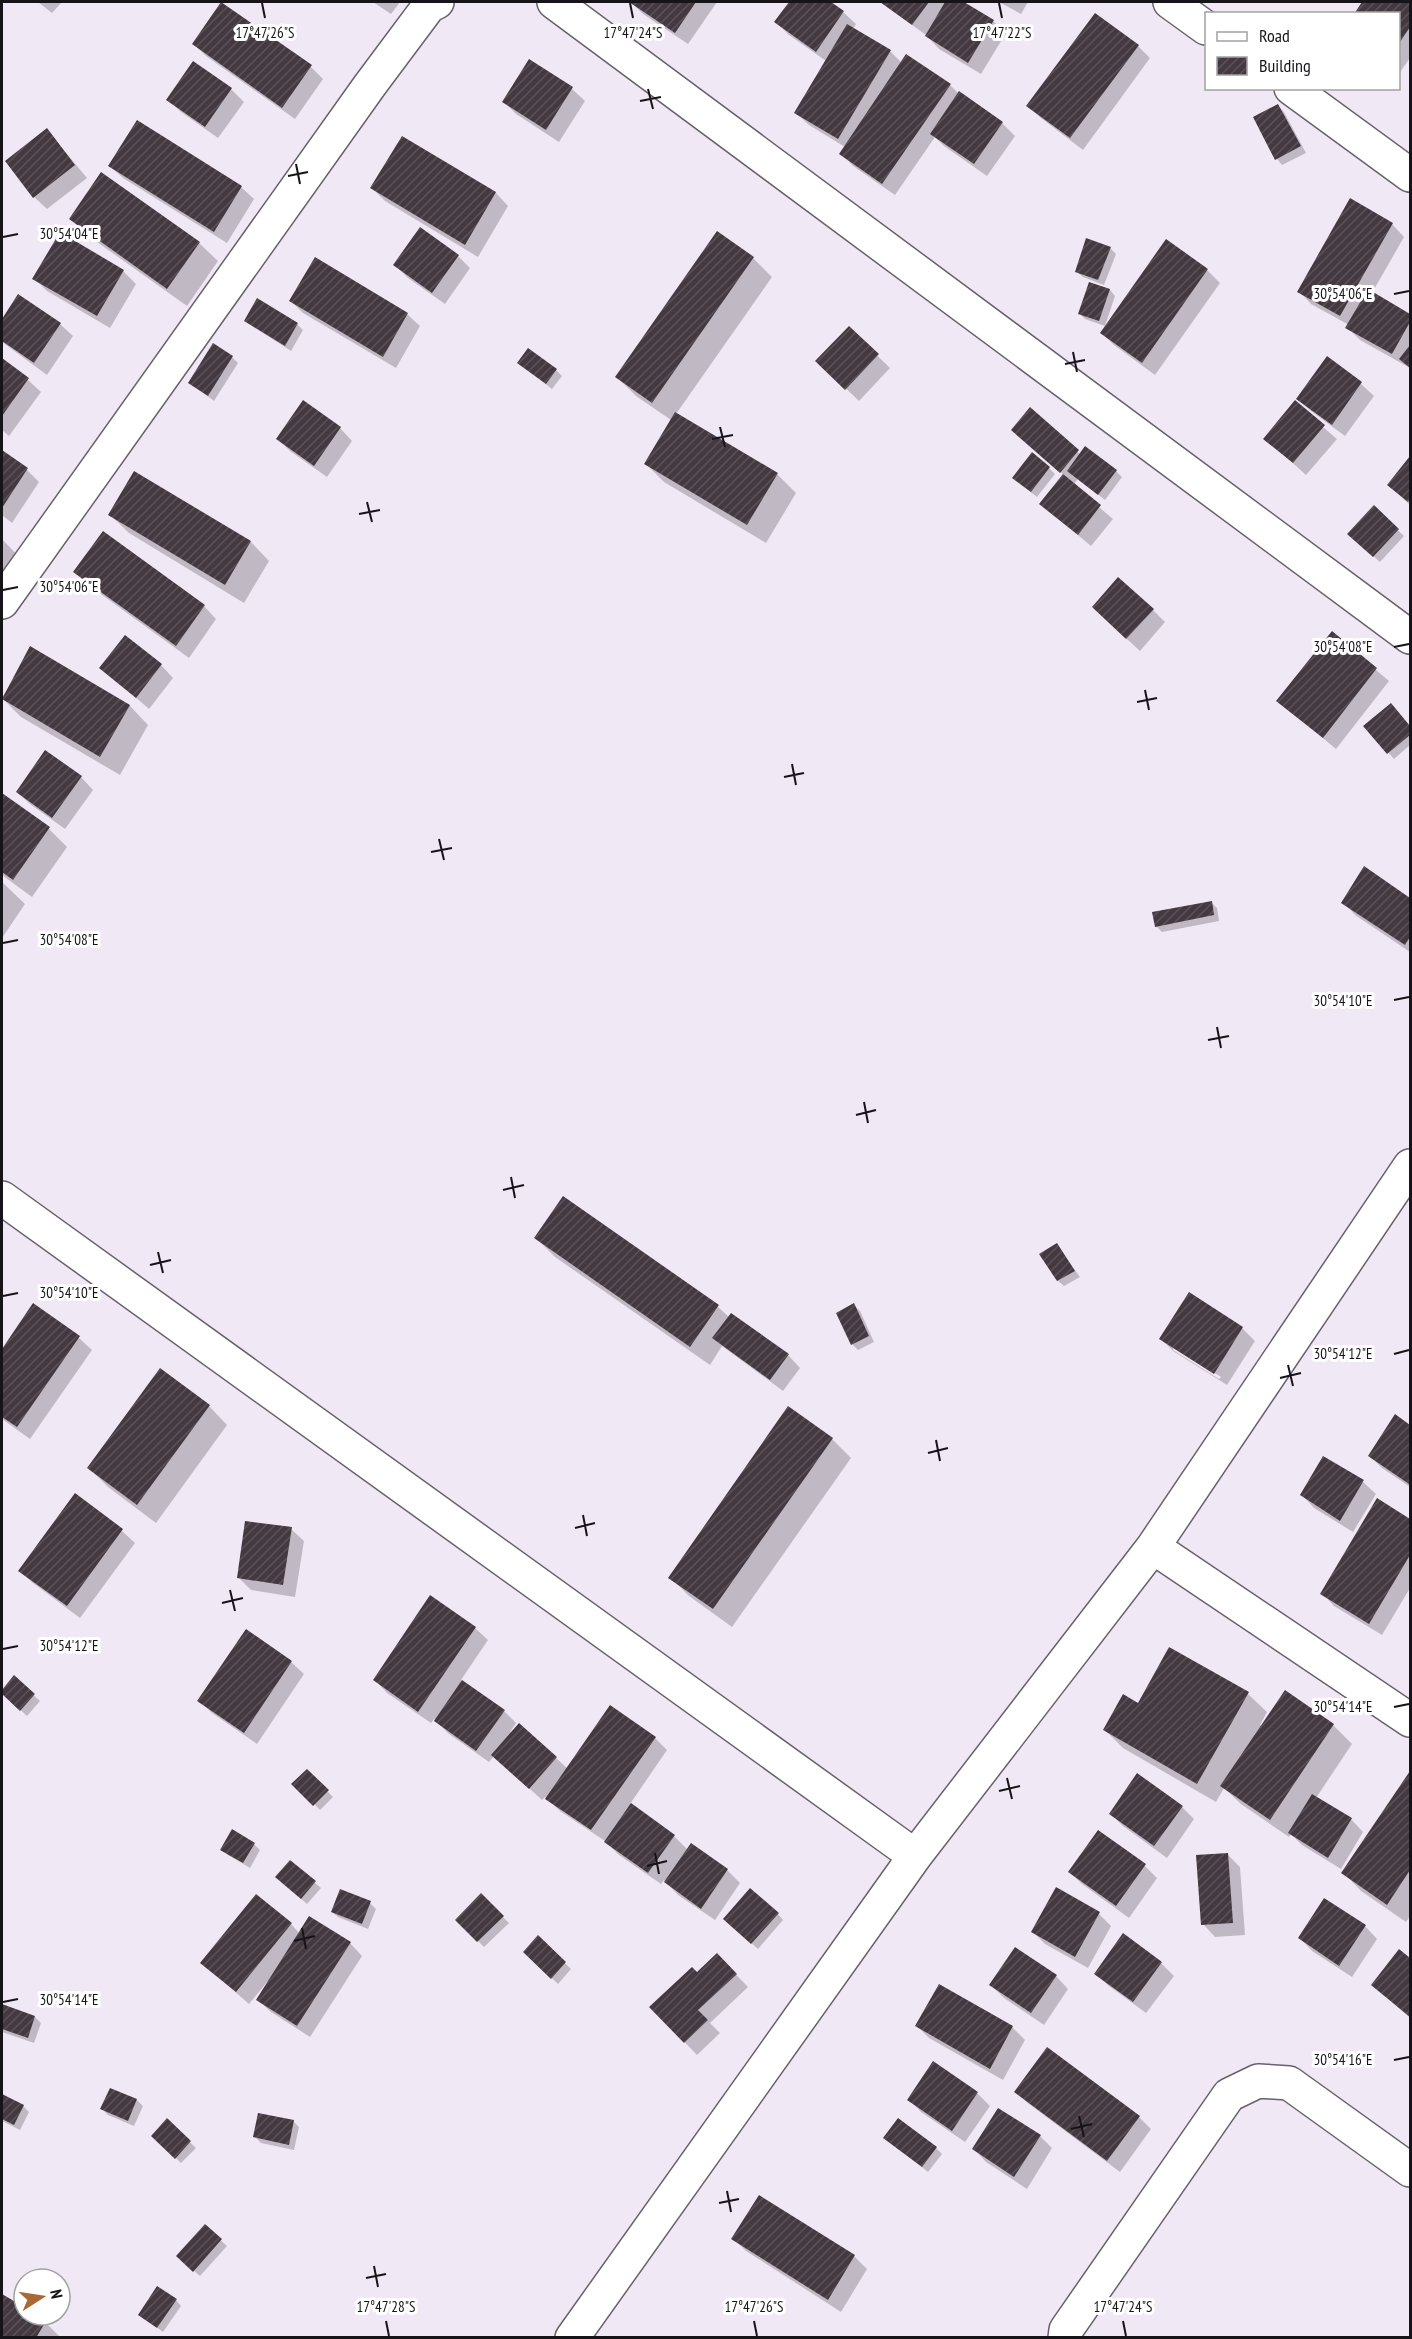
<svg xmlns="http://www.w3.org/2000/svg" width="1412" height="2339" viewBox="0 0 1412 2339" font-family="'PT Sans Narrow',sans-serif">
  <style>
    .shadow { fill: #0003; fill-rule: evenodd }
    .building { fill: url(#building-hatch) }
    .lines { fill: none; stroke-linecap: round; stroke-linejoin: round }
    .minor-casing { stroke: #68616b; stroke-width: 36 }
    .minor { stroke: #fff; stroke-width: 33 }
    .ticks { fill: none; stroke: #161418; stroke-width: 2 }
    .ticks-label { font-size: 15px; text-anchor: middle; fill: #161418; stroke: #fff; stroke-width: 6; stroke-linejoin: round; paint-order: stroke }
  </style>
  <defs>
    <pattern id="building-hatch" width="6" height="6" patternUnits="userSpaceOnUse" patternTransform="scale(1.5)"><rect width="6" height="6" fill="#443941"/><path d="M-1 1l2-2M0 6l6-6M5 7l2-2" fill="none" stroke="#5b5259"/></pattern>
  </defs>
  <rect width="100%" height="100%" fill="#f1e8f5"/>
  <path class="shadow" d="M38,2H62L52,13Z
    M373,2H400L391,14Z
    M631,2H717L688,44L643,14Z
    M791,2H828L843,12L856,24L853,29L890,51L902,63L950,85L959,94L1002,123L1015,136L987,176L944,146L935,137L895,195L853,166L841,153L845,147L809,125L796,113L826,61L789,35L776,22Z
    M880,2H961L993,21L1006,33L981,74L939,49L926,35Z
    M999,2H1028L1021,14Z
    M1364,2H1410V58L1398,75V14H1356Z
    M194,44L311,67L323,79L295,119L206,56Z
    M1138,46L1150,58L1083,150L1041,118L1028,106Z
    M530,61L572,89L585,101L559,142L516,114L504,102Z
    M194,63L231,89L244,102L218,138L181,112L168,99Z
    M1278,106L1284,112L1306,153L1282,165L1277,159Z
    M47,130L87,178L47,209L34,197Z
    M402,138L496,193L508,206L478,257L385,201L372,188Z
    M110,166L241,187L254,199L227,243L123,178Z
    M102,174L199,243L218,261L187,306L90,237L71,219Z
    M1392,224L1404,237L1372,293L1410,315V368L1360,340L1347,327L1349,325L1311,304L1299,291Z
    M1166,241L1207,270L1220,283L1155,375L1114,345L1102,333Z
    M1110,248L1116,254L1104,285L1083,277L1077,272Z
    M458,256L470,268L445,304L408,278L395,265Z
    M753,258L772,277L676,414L777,474L796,493L766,543L664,482L646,464L671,420L636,396L617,377Z
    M123,271L136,284L110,328L47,291L34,278Z
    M1090,284L1110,290L1115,296L1105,326L1085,319L1079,313Z
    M19,296L60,324L73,336L47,375L2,342V321Z
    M291,301L407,314L420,326L396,368L303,313Z
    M246,321L297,324L303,330L291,351L252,326Z
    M849,328L890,368L859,401L817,361Z
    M232,357L238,363L214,401L190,383Z
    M1327,358L1361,384L1374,396L1345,436L1311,411L1298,399Z
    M2,360L28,380L41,392L9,436L2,430Z
    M519,363L556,370L562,376L552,389Z
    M1295,403L1337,439L1306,475L1265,438Z
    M1030,409L1081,455L1116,471L1122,477L1105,500L1078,479L1073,485L1113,519L1091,546L1041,504L1064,475L1025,442Z
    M340,428L352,441L327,477L290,451L277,438Z
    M2,452L27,470L39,482L12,523L2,515Z
    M1410,458V505L1389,485Z
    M1049,468L1055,474L1037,497L1020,484Z
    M135,473L251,542L269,561L244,603L129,533L110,515Z
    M1374,507L1404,536L1380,562L1355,540Z
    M2,539L20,558L2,577Z
    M75,572L204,606L216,619L189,658L87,584Z
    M1153,610L1165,622L1140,651L1106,620Z
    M1332,633L1389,681L1336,749L1278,701Z
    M31,649L130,706L148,725L120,775L21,717L2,698Z
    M161,665L173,678L149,709L101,667Z
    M1396,710L1410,727V745L1394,759L1365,726Z
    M81,777L93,790L65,829L30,804L17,792Z
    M2,795L49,829L67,847L32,897L2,875Z
    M1365,868L1410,899V952L1355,915L1343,902Z
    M2,882L25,904L2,938Z
    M1211,902L1217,908L1219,921L1162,932L1156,926Z
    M564,1198L718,1307L729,1317L788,1355L800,1368L783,1391L722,1346L710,1365L555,1257L536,1238Z
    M1057,1245L1080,1277L1064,1286L1058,1281Z
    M1189,1294L1242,1328L1255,1341L1227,1385L1173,1351L1161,1339ZM1173,1346L1221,1377L1219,1379L1173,1350Z
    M34,1305L79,1338L92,1350L30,1439L2,1419V1351Z
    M854,1305L860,1311L874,1342L858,1350L852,1344Z
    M209,1406L227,1425L156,1523L108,1487L89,1468Z
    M1395,1416L1410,1426V1487L1382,1468L1369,1455Z
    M832,1439L851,1458L732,1627L689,1596L670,1577Z
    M1324,1458L1363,1482L1376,1494L1353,1532L1314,1508L1302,1495Z
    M75,1495L122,1531L135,1543L80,1618L33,1583L20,1571Z
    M1377,1500L1410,1521V1588L1382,1635L1334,1606L1322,1593Z
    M291,1529L304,1541L295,1597L251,1590L239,1578Z
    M475,1628L488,1640L461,1680L504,1711L516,1723L510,1732L556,1758L568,1769L655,1738L667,1750L630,1804L674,1836L688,1850L691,1845L727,1870L740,1883L715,1920L678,1895L664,1880L661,1884L619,1855L605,1841L560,1811L545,1797L542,1800L494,1756L489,1762L449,1734L434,1719L431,1723L387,1693L375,1680Z
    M1170,1649L1248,1694L1267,1712L1260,1725L1262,1726L1285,1692L1333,1725L1352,1744L1316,1798L1351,1819L1363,1832L1341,1869L1302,1845L1291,1834L1289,1837L1241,1804L1224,1788L1216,1802L1123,1748L1105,1730L1139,1705Z
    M291,1662L304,1674L257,1744L212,1713L199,1700Z
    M14,1678L40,1701L27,1716L2,1693Z
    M307,1771L333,1797L320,1810L294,1784Z
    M1410,1774V1916L1406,1922L1361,1891L1343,1872Z
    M1182,1807L1194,1819L1167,1858L1123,1826L1111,1814Z
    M1098,1832L1145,1866L1157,1878L1129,1918L1082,1884L1070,1872Z
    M254,1844L260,1850L250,1868L228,1855L222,1849Z
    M1227,1854L1240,1867L1245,1935L1215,1937L1203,1924Z
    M290,1862L321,1888L307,1904L283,1883Z
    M481,1895L509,1923L484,1947L457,1920Z
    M370,1903L376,1909L368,1929L338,1917L332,1912Z
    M778,1914L783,1920L758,1949L731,1925Z
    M1099,1914L1111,1926L1088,1968L1045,1944L1033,1932Z
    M291,1924L300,1934L350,1943L362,1956L310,2037L271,2012L258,2000L269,1983L267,1982L249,2004L202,1963Z
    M1365,1926L1377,1939L1352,1977L1312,1951L1300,1938Z
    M538,1937L571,1969L558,1984L525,1952Z
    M1400,1951L1410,1960V2018L1373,1985Z
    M717,1955L748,1987L710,2023L720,2033L697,2055L651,2007L697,1974Z
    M1161,1963L1174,1976L1146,2013L1109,1986L1096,1974Z
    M1056,1976L1068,1989L1044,2025L1004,1998L991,1985Z
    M2,2006L35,2017L41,2023L34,2043L2,2032Z
    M917,2026L1012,2027L1025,2040L1003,2080L929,2038Z
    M111,2090L137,2100L143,2106L134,2126L108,2115L102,2109Z
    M1016,2092L1139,2117L1151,2129L1120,2172L1029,2104Z
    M977,2093L990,2106L965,2142L921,2112L909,2099Z
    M2,2096L23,2106L29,2112L20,2130L2,2121Z
    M167,2120L196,2148L181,2163L153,2136Z
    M293,2121L299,2127L294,2150L261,2143L255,2137Z
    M1040,2136L1052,2148L1027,2189L986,2162L974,2149Z
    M885,2138L936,2148L942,2154L928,2172Z
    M759,2197L855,2257L867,2269L841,2312L746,2251L733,2238Z
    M205,2226L227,2246L200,2276L184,2262Z
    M2,2296L24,2309V2315H34L45,2322L61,2338H2Z
    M176,2300L181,2306L163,2332L140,2315Z"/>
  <path class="building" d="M221,2L312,65L282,108L192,44Z
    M629,2H696L675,33Z
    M789,2H831L844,11L816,52L774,22Z
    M880,2H929L912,25Z
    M945,2H964L994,20L968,63L925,36Z
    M1362,2H1410V27L1398,45V14H1354Z
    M1095,13L1139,45L1070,138L1026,106Z
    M847,24L891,50L838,139L794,113Z
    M906,54L951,84L882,184L839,154Z
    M529,59L573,87L546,130L502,102Z
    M193,61L232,88L205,127L166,100Z
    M959,91L1003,122L974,164L930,134Z
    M1278,104L1301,146L1275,160L1253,117Z
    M137,120L242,186L214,232L108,166Z
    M47,128L75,165L33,198L5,161Z
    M402,136L496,192L465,245L370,188Z
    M101,172L200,242L167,289L69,219Z
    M1350,198L1393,223L1340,316L1297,292Z
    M420,227L459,255L432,293L393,265Z
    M717,231L754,257L652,403L615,377Z
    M60,232L124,270L97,316L32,279Z
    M1086,238L1111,247L1098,280L1075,272Z
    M1166,239L1208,269L1142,363L1100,333Z
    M315,257L408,313L383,357L289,301Z
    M1089,282L1110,289L1099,321L1078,314Z
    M1368,289L1410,314V322L1392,354L1345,328Z
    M18,294L61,323L34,363L2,341V319Z
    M257,298L298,323L285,346L244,321Z
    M849,326L879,354L845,390L815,361Z
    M213,343L233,356L208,396L188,383Z
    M1410,345V368L1399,359Z
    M528,348L557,369L546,384L517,363Z
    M1327,356L1362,382L1332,425L1296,399Z
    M2,358L29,378L2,416Z
    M303,400L341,427L314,466L276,439Z
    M1295,400L1325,425L1293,463L1263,439Z
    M1030,407L1079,450L1060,473L1011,430Z
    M675,412L778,473L747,525L644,464Z
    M1085,446L1117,470L1098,495L1067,471Z
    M2,450L28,468L2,508Z
    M1032,452L1050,467L1031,492L1012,478Z
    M1410,456V499L1408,502L1387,485Z
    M134,471L251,541L225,585L108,515Z
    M1063,474L1101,505L1078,535L1039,504Z
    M1374,505L1399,529L1373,557L1347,534Z
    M103,531L205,605L176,646L73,572Z
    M1118,577L1154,609L1126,639L1092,607Z
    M1332,631L1377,668L1323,738L1276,701Z
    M125,635L162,664L136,698L99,668Z
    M30,646L130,705L100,757L2,699Z
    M1391,703L1410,726V735L1387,754L1363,726Z
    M45,750L82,776L52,818L16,792Z
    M2,793L50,827L13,880L2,872Z
    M1364,866L1410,898V937L1405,945L1341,903Z
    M1212,901L1214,915L1155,927L1152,912Z
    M563,1196L719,1305L690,1347L534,1238Z
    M1057,1243L1075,1271L1057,1281L1039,1254Z
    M1189,1292L1243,1327L1214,1374L1159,1339Z
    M33,1303L80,1336L17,1427L2,1417V1349Z
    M854,1303L869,1336L851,1345L836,1313Z
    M731,1313L789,1354L770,1380L712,1338Z
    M160,1368L210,1405L137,1505L87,1468Z
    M788,1406L833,1438L713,1609L668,1578Z
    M1395,1414L1410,1425L1409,1484L1368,1456Z
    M1323,1456L1364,1480L1340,1521L1300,1495Z
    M75,1493L123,1529L67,1606L18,1571Z
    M1377,1498L1410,1519V1555L1369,1624L1320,1594Z
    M245,1521L292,1527L283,1585L237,1578Z
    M430,1595L476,1627L418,1712L373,1680Z
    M246,1629L292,1661L244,1733L197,1701Z
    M1169,1647L1249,1692L1197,1784L1103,1730L1123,1694L1138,1703Z
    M14,1675L35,1694L20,1711L2,1694V1690Z
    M462,1680L505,1710L476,1751L434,1721Z
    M1285,1690L1334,1724L1270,1820L1220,1786Z
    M610,1705L656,1737L591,1830L545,1799Z
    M519,1723L557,1757L529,1789L491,1755Z
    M307,1769L329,1790L313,1806L291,1784Z
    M1410,1771V1870L1387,1905L1341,1873Z
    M1137,1773L1183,1806L1154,1846L1109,1814Z
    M1312,1794L1352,1818L1328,1858L1288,1833Z
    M631,1803L675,1835L648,1873L604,1842Z
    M232,1829L255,1843L243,1863L220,1850Z
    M1098,1830L1146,1864L1116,1906L1068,1872Z
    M691,1843L728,1869L701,1909L664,1882Z
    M1228,1853L1233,1923L1201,1925L1196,1855Z
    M290,1860L316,1881L301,1899L275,1877Z
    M1056,1887L1100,1912L1075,1957L1031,1932Z
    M750,1888L779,1913L751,1944L723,1919Z
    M340,1889L371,1901L362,1924L331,1912Z
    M481,1893L504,1916L477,1942L455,1920Z
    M256,1894L292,1923L236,1992L200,1963Z
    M1324,1898L1366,1925L1339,1966L1298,1938Z
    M309,1916L351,1942L297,2026L256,2000Z
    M1123,1933L1162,1962L1133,2002L1094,1974Z
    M538,1935L566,1962L551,1979L523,1952Z
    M1015,1947L1057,1975L1031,2013L989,1985Z
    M1399,1949L1410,1958V2017L1371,1985Z
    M717,1953L737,1974L698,2010L708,2020L684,2043L649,2007L692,1967L697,1972Z
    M939,1984L1013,2026L990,2069L915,2026Z
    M2,2004L35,2016L28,2038L2,2029Z
    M1047,2047L1140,2116L1107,2161L1014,2092Z
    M933,2061L978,2092L952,2131L907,2100Z
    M110,2088L137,2099L128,2121L100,2109Z
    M2,2094L24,2105L14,2125L2,2119Z
    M998,2108L1041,2135L1014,2177L972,2149Z
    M258,2113L294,2120L289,2145L253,2137Z
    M167,2118L191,2141L175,2159L151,2136Z
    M898,2118L937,2147L922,2167L883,2138Z
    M759,2195L855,2255L828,2300L731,2239Z
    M205,2224L222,2239L193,2272L176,2256Z
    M157,2286L177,2299L157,2328L138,2315Z
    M2,2294L24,2307V2315H36L46,2321L36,2338H2Z"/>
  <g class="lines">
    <defs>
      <path id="minor" d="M554,2L1410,637
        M1170,2L1206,28
        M1291,88L1410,175
        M2,602L370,85L429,6L437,2
        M2,1198L915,1856
        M1153,1547L1410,1720
        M572,2338L915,1856L1153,1547L1410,1166
        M1065,2338L1066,2330L1229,2095L1258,2081L1289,2083L1410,2170"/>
    </defs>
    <use href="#minor" class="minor-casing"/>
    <use href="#minor" class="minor"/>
  </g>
  <path class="ticks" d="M262,3L265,18M630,3L633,18M999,3L1002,18M648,89L653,109M640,101L661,97M296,164L300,184M288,176L308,172M3,237L18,234M1394,294L1409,291M1073,352L1077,372M1065,364L1085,360M720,427L725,447M712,439L733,435M367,502L372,522M359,514L380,510M3,590L18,587M1394,647L1409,644M1145,690L1149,710M1137,702L1157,698M792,764L796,785M784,777L804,773M439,839L444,860M431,852L452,848M3,943L18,940M1394,1000L1409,997M1217,1027L1221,1048M1208,1040L1229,1036M864,1102L868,1123M856,1115L876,1110M511,1177L515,1198M503,1190L524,1185M158,1252L163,1273M150,1265L171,1260M3,1296L18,1293M1394,1354L1409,1350M1288,1365L1293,1386M1280,1378L1301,1373M936,1440L940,1461M928,1453L948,1448M583,1515L587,1536M575,1528L595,1523M230,1590L235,1611M222,1603L243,1598M3,1649L18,1646M1394,1707L1409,1704M1007,1778L1012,1799M999,1791L1020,1786M655,1853L659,1874M647,1866L667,1861M302,1928L306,1949M294,1941L315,1936M3,2002L18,1999M1394,2060L1409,2057M1079,2116L1084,2137M1071,2129L1092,2124M727,2191L731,2212M719,2203L739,2199M374,2266L378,2287M366,2278L386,2274M386,2321L389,2336M754,2321L757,2336M1123,2321L1126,2336"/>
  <g class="ticks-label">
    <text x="265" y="38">17°47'26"S</text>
    <text x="633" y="38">17°47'24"S</text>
    <text x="1002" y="38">17°47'22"S</text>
    <text x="69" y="239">30°54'04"E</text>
    <text x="1343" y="299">30°54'06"E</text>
    <text x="69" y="592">30°54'06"E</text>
    <text x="1343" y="652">30°54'08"E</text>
    <text x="69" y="945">30°54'08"E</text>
    <text x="1343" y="1006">30°54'10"E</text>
    <text x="69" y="1298">30°54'10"E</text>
    <text x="1343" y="1359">30°54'12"E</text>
    <text x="69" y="1651">30°54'12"E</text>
    <text x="1343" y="1712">30°54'14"E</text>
    <text x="69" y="2005">30°54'14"E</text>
    <text x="1343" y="2065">30°54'16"E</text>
    <text x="386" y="2312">17°47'28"S</text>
    <text x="754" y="2312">17°47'26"S</text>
    <text x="1123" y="2312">17°47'24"S</text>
  </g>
  <rect width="1412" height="2339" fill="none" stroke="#161418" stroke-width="6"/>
  <rect x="1205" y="12" width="195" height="78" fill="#ffffff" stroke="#a2a1a3" stroke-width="1.5"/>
  <rect x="1217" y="32" width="30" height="9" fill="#ffffff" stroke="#a2a1a3" stroke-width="1.5"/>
  <text x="1259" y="42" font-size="18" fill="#161418">Road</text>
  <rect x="1217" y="57" width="30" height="18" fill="url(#building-hatch)" stroke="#a2a1a3" stroke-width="1.5"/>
  <text x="1259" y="72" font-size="18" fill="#161418">Building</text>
  <g transform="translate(42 2297) rotate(78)"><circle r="28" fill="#ffffff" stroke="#a2a1a3" stroke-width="1.5"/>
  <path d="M0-4.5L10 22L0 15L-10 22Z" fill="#aa6834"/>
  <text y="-9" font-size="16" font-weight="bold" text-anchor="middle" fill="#161418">N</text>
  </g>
</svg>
